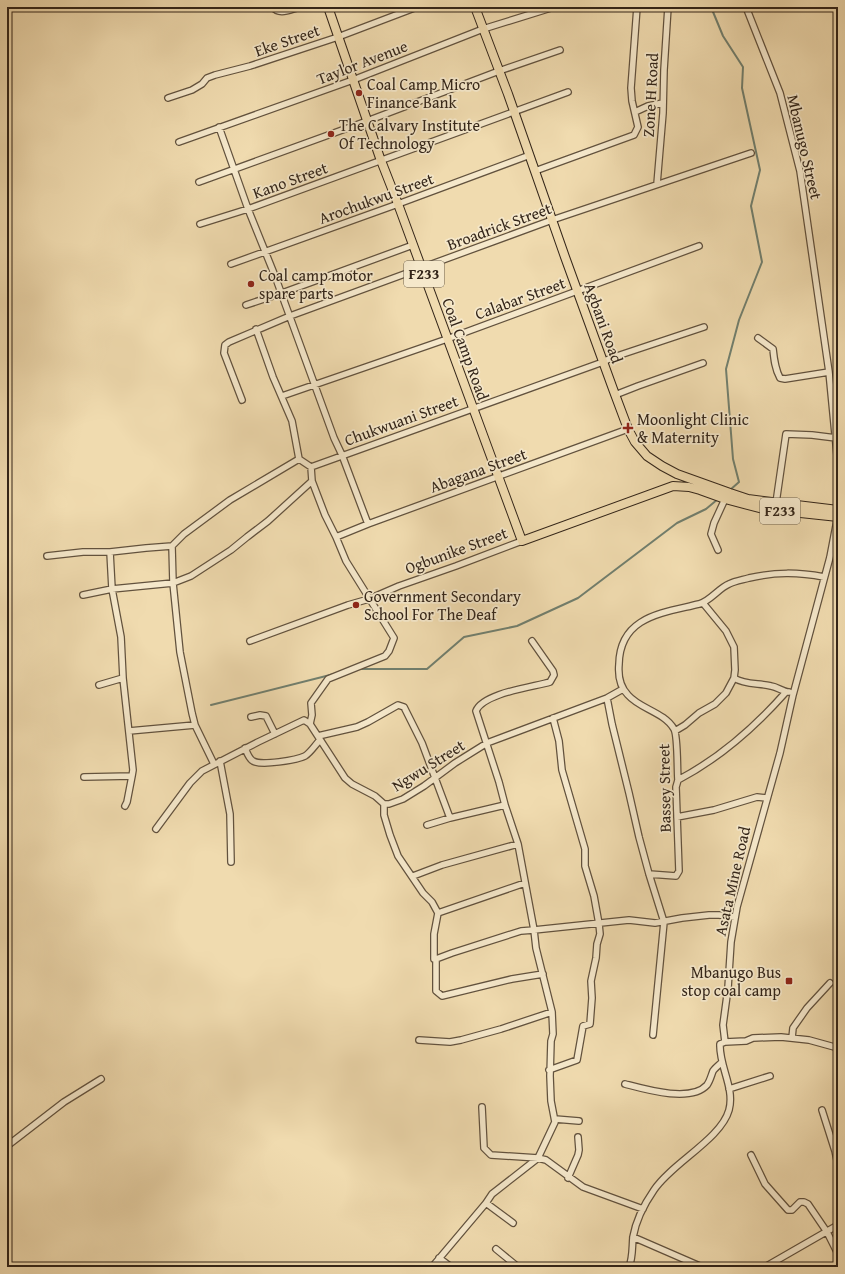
<svg xmlns="http://www.w3.org/2000/svg" width="845" height="1274" viewBox="0 0 845 1274" font-family="'Gentium Book Plus',serif">
  <style>
    .lines { fill: none; stroke-linecap: round; stroke-linejoin: round }
    .stream { stroke: #717f6e; stroke-width: 2 }
    .minor-casing { stroke: #62523e; stroke-width: 8 }
    .primary-casing { stroke: #332519; stroke-width: 10 }
    .minor { stroke: #f5e8cb; stroke-width: 5.5 }
    .primary { stroke: #f0dbaf; stroke-width: 8 }
    .poi-dot { fill: #8f2418; stroke: #f5e8cb; stroke-width: 1.5 }
    .labels { text-anchor: middle; stroke-width: 3.5; stroke-linejoin: round; paint-order: stroke }
    .shield { fill: #f5e8cb; stroke: #6d604e; stroke-width: 1 }
    .shield-label { font-size: 15px; font-weight: bold; fill: #332519 }
    .street-label { font-size: 16px; fill: #332519; stroke: #f5e8cb }
    .poi-label { font-size: 16px; fill: #332519; stroke: #f5e8cb; text-anchor: start }
  </style>
  <rect width="100%" height="100%" fill="#f0dbaf"/>
  <filter id="stains"><feTurbulence type="fractalNoise" baseFrequency=".005" numOctaves="4"/><feColorMatrix values="0 0 0 0 .2 0 0 0 0 .09 0 0 0 0 .02 0 0 0 .5 -.17"/></filter>
  <radialGradient id="worn" r=".72"><stop offset=".6" stop-color="#630" stop-opacity="0"/><stop offset="1" stop-color="#630" stop-opacity=".3"/></radialGradient>
  <g class="lines">
    <path class="stream" d="M711,7L723,36L743,67L742,88L760,170L751,206L762,262L739,320L726,369L733,459L739,482L730,490
      M358,669H427L464,637L517,626L578,598L677,523L706,509L718,499
      M211,705L334,674"/>
    <defs>
      <path id="minor" d="M273,7C279,16 291,9 300,7
        M746,7L780,93L800,171L829,372L838,465
        M168,98L192,90L202,84L207,78L215,75L250,66L338,37L417,7
        M635,112L648,106L663,103
        M219,127L248,209L275,276L334,438L342,455L368,524
        M179,142L353,80L483,29L554,7
        M535,171L634,135L638,127L632,101L631,88L637,7
        M199,182L367,121L499,71L560,50
        M657,184L663,113L664,70L668,7
        M200,224L248,209L568,92
        M231,264L398,204L530,155
        M246,305L282,293L413,245
        M256,329L273,377L292,421L299,459L311,467L312,481L325,515L336,537L346,561L394,638L389,651L385,656L328,679L311,703L312,715L310,724L345,778L352,784L375,796L384,804H389L403,799L424,786L455,763L487,743L607,698L623,689
        M758,338L773,349C774,359 775,369 780,378L785,379L829,372
        M615,395L638,386L703,363
        M282,396L447,339L699,246
        M242,400L224,353L225,345L229,342L290,316L552,220L751,153
        M311,467L603,362L611,358L704,327
        M776,503L786,434L812,435L836,438
        M336,537L368,524L628,429
        M172,546L173,583L180,652L192,713L195,725L214,764
        M718,550L711,534L714,523L725,499
        M47,556L83,552H110L146,548L172,546L184,534L230,500L299,459
        M83,595L112,589L173,583L191,576L231,550L247,537L268,521L312,481
        M250,641L348,605L369,599L399,586L456,566L522,541
        M734,678C745,685 759,683 771,686C778,687 783,692 789,692
        M99,685L123,678
        M607,698L612,724L629,793L639,837L649,874L664,922L653,1035
        M251,717L260,715L266,716L275,734
        M129,731L195,725
        M675,731L685,725L699,713L715,704L726,693L734,678L735,670L734,647L726,631L703,603
        M318,736L357,727L368,722L398,705L404,707L422,743L450,818
        M245,748C247,753 249,759 253,761C261,766 297,760 305,756C311,752 315,745 320,740
        M220,761L230,814L231,862
        M84,777L132,776L133,770L123,678L121,637L112,589L110,552
        M678,780C720,758 755,727 786,692
        M384,804V815L390,835L398,856L423,893L432,902L438,913L434,934V959H436L452,953L521,931L534,930L518,844L505,805L499,782L476,711C483,693 533,687 550,682L554,675L553,671L532,641
        M125,806L127,802L132,776
        M677,817L714,810L757,797L767,798
        M427,825L450,818L505,805
        M156,829L190,783L202,771L258,742L304,720L310,724
        M649,874L676,876L679,871L676,787L678,780C677,769 678,736 674,729C664,712 640,709 628,695C620,687 618,675 619,664C620,616 663,613 699,604C709,602 719,588 729,584C735,581 742,580 749,578C776,572 797,572 824,577
        M413,876L442,865L518,844
        M438,913L525,883
        M436,959V991L442,996L512,979L543,974
        M792,1038L793,1028L807,1008L830,983
        M419,1040L450,1042L461,1040L501,1029L552,1012
        M725,1042L746,1041L753,1038L781,1037L809,1040L838,1048
        M549,1070L577,1060L583,1026L590,1024L592,998L591,981L596,958L597,944L600,934L599,924L594,896L585,866V849L562,770L559,741L553,718
        M625,1084C644,1089 691,1103 707,1085C710,1081 711,1076 713,1071C715,1068 719,1065 722,1062
        M729,1089L770,1076
        M482,1107L484,1148L491,1155L538,1158L546,1160L583,1187L643,1209
        M822,1110L835,1151L838,1165
        M555,1119L579,1121
        M7,1146L64,1102L101,1079
        M751,1155L765,1184L788,1210H792L800,1202H804L808,1204L827,1232L838,1254
        M568,1178L578,1155L579,1150L578,1137
        M486,1203L513,1223
        M633,1237L702,1267
        M496,1249L518,1267
        M439,1258L451,1267
        M432,1267L486,1203L492,1194L538,1158L555,1122L551,1101L550,1076L551,1041L553,1034L552,1012L536,948L534,930L629,920L655,923L682,918L709,915H719L735,917
        M629,1267C633,1257 632,1247 633,1237C636,1220 645,1203 654,1190C672,1163 721,1139 729,1110C735,1088 719,1066 720,1044L725,1042L723,1025L728,988L731,942L737,907L780,753L793,695L830,557L838,515
        M765,1267L838,1225"/>
      <path id="primary" d="M328,7L380,158L398,204L522,541L673,486L689,487L700,490L725,499L763,509L838,517
        M475,7L508,94L565,257L613,389L628,429L635,442L647,456L662,466L677,474L730,493L748,499L838,510"/>
    </defs>
    <use href="#minor" class="minor-casing"/>
    <use href="#primary" class="primary-casing"/>
    <use href="#minor" class="minor"/>
    <use href="#primary" class="primary"/>
  </g>
  <g class="poi-dot">
    <circle cx="359" cy="93" r="4"/>
    <circle cx="331" cy="134" r="4"/>
    <circle cx="251" cy="284" r="4"/>
    <path d="M626 422h4v4h4v4h-4v4h-4v-4h-4v-4h4z"/>
    <circle cx="356" cy="605" r="4"/>
    <rect x="785" y="977" width="8" height="8" rx="2"/>
  </g>
  <g class="labels">
    <g class="shield">
      <rect x="404" y="261" width="40" height="26" rx="3"/>
      <rect x="760" y="498" width="40" height="26" rx="3"/>
    </g>
    <g class="shield-label">
      <text x="424" y="279">F233</text>
      <text x="780" y="516">F233</text>
    </g>
    <g class="street-label">
      <text transform="translate(287 40) rotate(-19)" y="6">Eke Street</text>
      <text transform="translate(362 62) rotate(-21)" y="6">Taylor Avenue</text>
      <text transform="translate(650 95) rotate(-87)" y="6">Zone H Road</text>
      <text transform="translate(805 147) rotate(77)" y="6">Mbanugo Street</text>
      <text transform="translate(290 180) rotate(-20)" y="6">Kano Street</text>
      <text transform="translate(376 198) rotate(-20)" y="6">Arochukwu Street</text>
      <text transform="translate(499 226) rotate(-20)" y="6">Broadrick Street</text>
      <text transform="translate(520 298) rotate(-20)" y="6">Calabar Street</text>
      <text transform="translate(604 323) rotate(70)" y="6">Agbani Road</text>
      <text transform="translate(466 349) rotate(70)" y="6">Coal Camp Road</text>
      <text transform="translate(401 420) rotate(-20)" y="6">Chukwuani Street</text>
      <text transform="translate(478 470) rotate(-20)" y="6">Abagana Street</text>
      <text transform="translate(456 550) rotate(-20)" y="6">Ogbunike Street</text>
      <text transform="translate(428 765) rotate(-32)" y="6">Ngwu Street</text>
      <text transform="translate(664 788) rotate(-91)" y="6">Bassey Street</text>
      <text transform="translate(732 881) rotate(-77)" y="6">Asata Mine Road</text>
    </g>
    <g class="poi-label">
      <text x="367" y="90">Coal Camp Micro<tspan x="367" dy="18">Finance Bank</tspan></text>
      <text x="339" y="131">The Calvary Institute<tspan x="339" dy="18">Of Technology</tspan></text>
      <text x="259" y="281">Coal camp motor<tspan x="259" dy="18">spare parts</tspan></text>
      <text x="637" y="425">Moonlight Clinic<tspan x="637" dy="18">&amp; Maternity</tspan></text>
      <text x="364" y="602">Government Secondary<tspan x="364" dy="18">School For The Deaf</tspan></text>
      <text x="781" y="978" text-anchor="end">Mbanugo Bus<tspan x="781" dy="18">stop coal camp</tspan></text>
    </g>
  </g>
  <rect width="845" height="1274" fill="none" stroke="#f0dbaf" stroke-width="24"/>
  <rect x="8" y="8" width="829" height="1258" fill="none" stroke="#332519" stroke-width="2"/>
  <rect x="12" y="12" width="821" height="1250" fill="none" stroke="#332519"/>
  <rect width="100%" height="100%" filter="url(#stains)"/>
  <rect width="100%" height="100%" fill="url(#worn)"/>
</svg>
